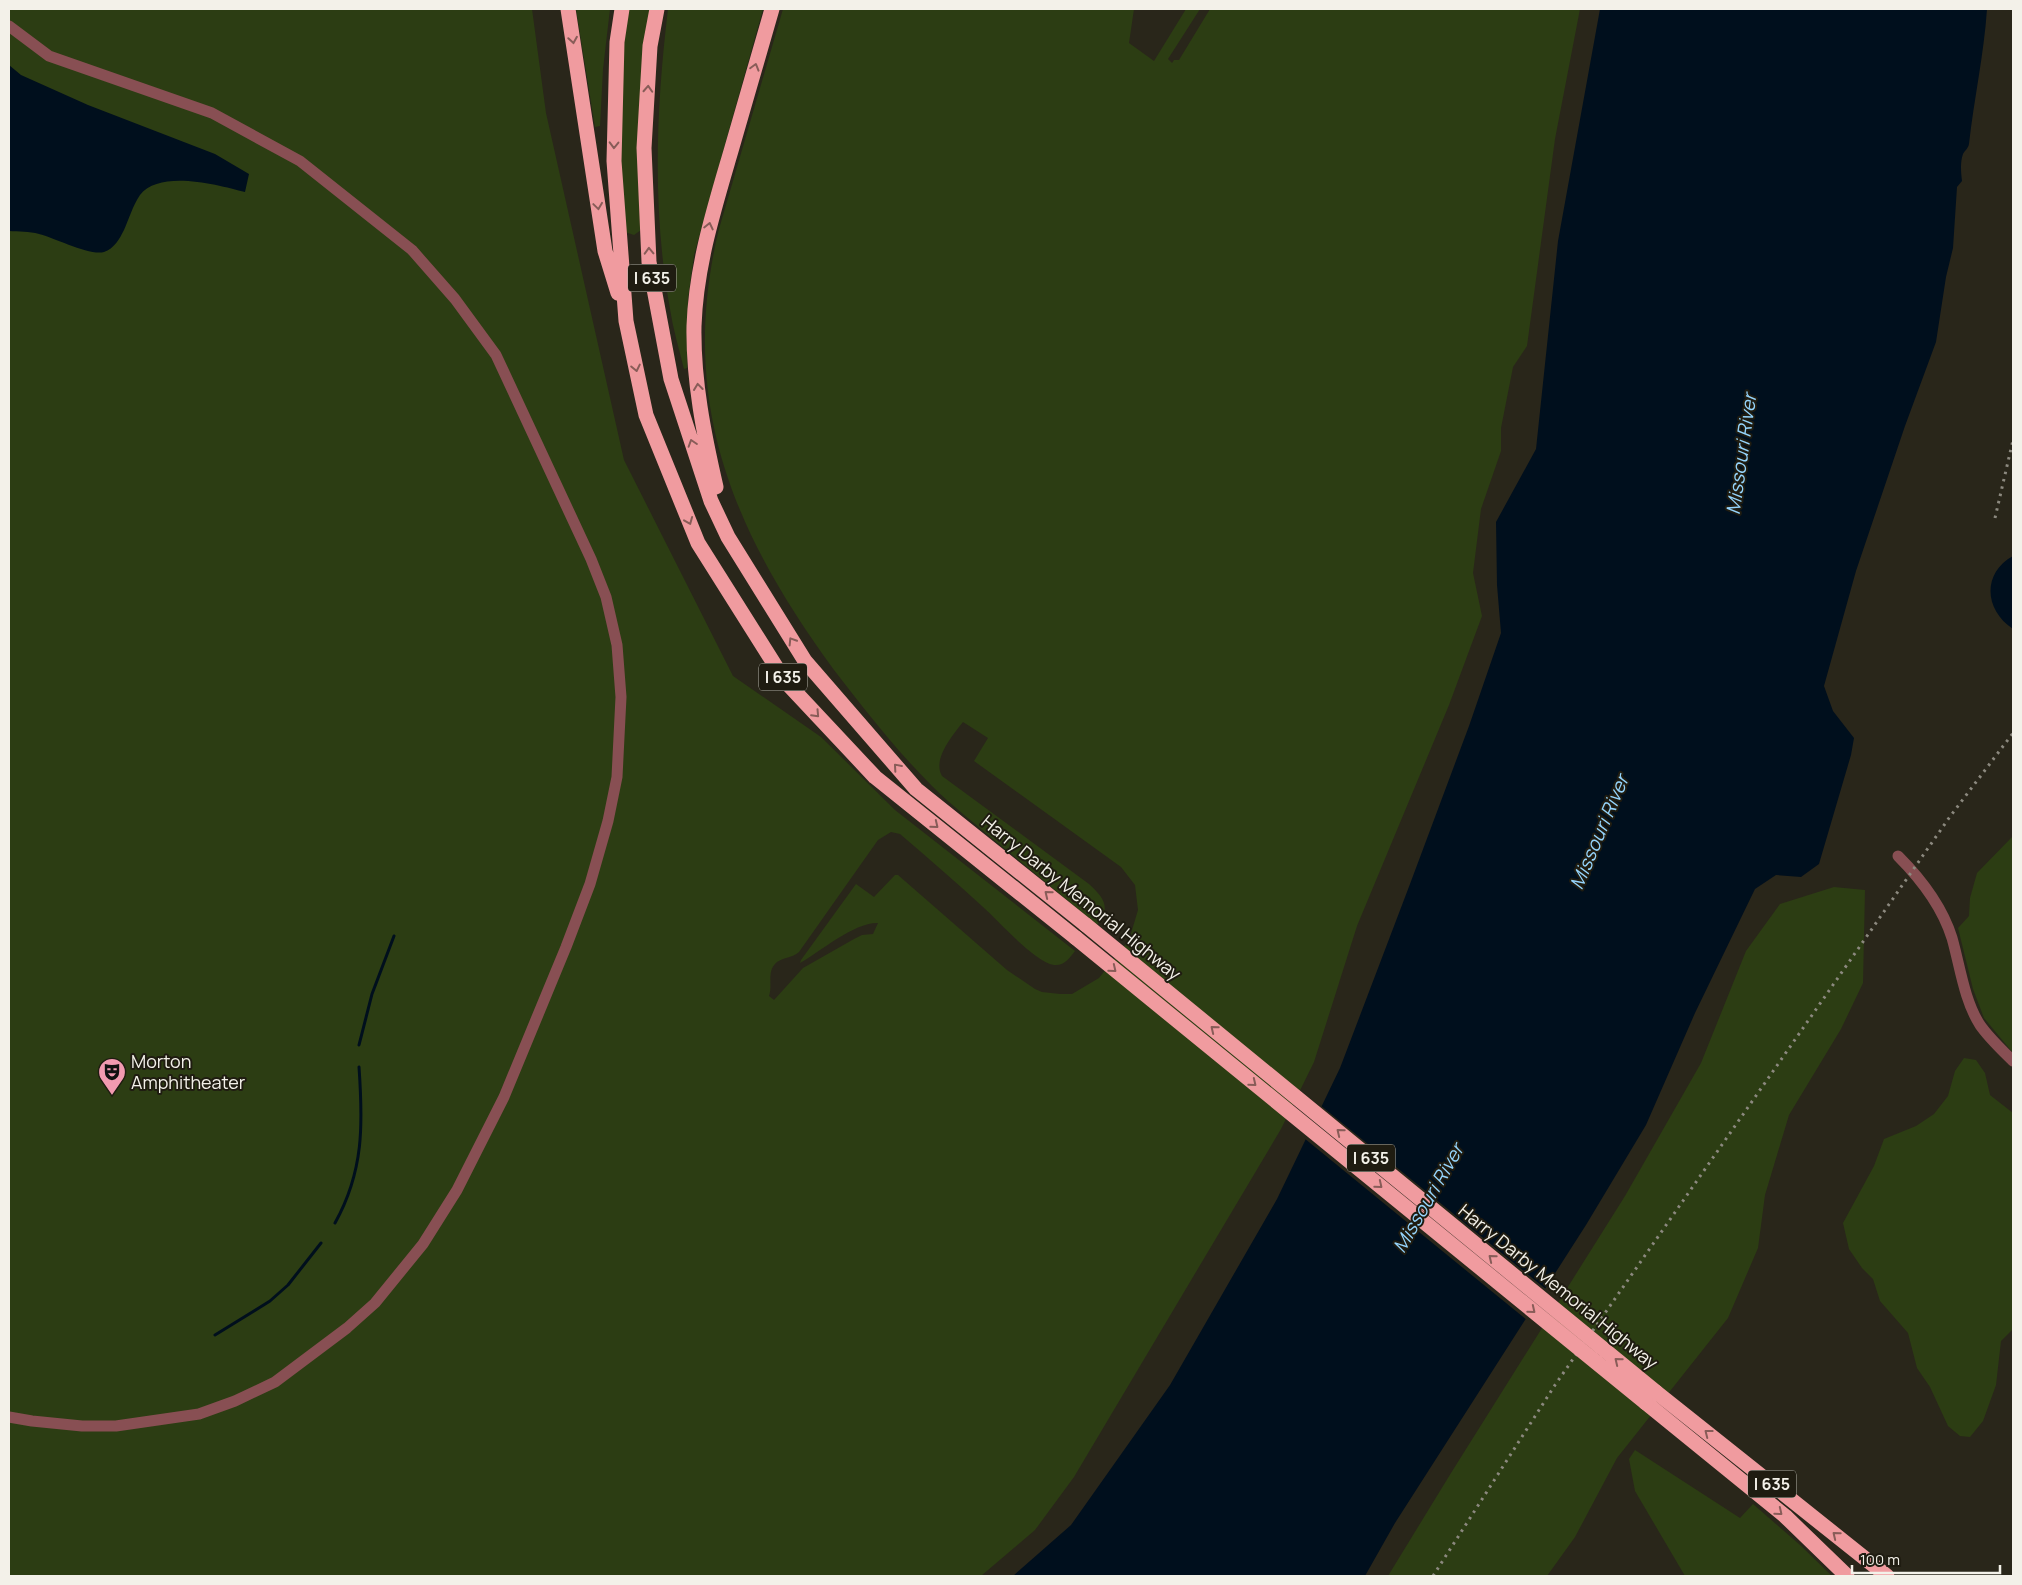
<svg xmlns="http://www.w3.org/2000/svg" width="2022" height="1585" viewBox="0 0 2022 1585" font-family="Manrope,sans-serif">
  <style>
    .green { fill: #2c3d13 }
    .water { fill: #000f1d }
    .pier { fill: #29261a }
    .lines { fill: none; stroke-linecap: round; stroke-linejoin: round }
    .stream { stroke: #000f1d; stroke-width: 3 }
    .street { stroke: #884f53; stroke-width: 11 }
    .highway { stroke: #f09b9f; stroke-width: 15 }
    .rail { stroke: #8c897f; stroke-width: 3; stroke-dasharray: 2.5 5; stroke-linecap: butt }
    .highway-bridge { stroke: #f09b9f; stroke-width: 15 }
    .oneway { stroke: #885c58 }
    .labels { text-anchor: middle; stroke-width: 4; stroke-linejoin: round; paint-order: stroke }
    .shield { fill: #1f1c11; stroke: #b3b1a8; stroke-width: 1 }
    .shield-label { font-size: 16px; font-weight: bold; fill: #f3f1e9 }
    .street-label { font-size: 18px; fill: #f3f1e9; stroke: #1f1c11 }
    .poi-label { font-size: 18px; fill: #f3f1e9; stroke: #1f1c11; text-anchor: start }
    .water-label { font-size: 19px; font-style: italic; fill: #95d4fc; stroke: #1f1c11 }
  </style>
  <rect width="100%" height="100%" fill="#29261a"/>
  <path class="green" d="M9,9H532L546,113L624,460L733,676L821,737L895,810L1075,951C1069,959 1064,966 1054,965C1033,961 1000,922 983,907C956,882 928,858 900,834L891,832L878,840L799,952C792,958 784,957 777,962C766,971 773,985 769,996L774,1000L803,968L854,939L862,935L873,934L878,923C855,922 821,951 800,963L801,960L856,884L874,897L895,875H898L1007,970L1035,989L1042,992L1060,994H1072L1099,978L1129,940L1138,910L1135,885L1121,867L974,761L988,738L963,722C953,735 932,759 942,776L1089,884C1103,897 1112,907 1097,925C1065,898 1032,871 999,844C977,825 953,807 932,786C896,750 865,710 834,670C733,532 677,401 719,229L783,9H1134L1129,43L1154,61L1186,9H1200L1168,59L1172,63L1174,60H1179L1210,9H1580L1555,139L1527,346L1513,367L1501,428V451L1481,509L1473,573L1482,616L1449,705L1357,926L1314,1062L1281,1129L1074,1477L1035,1530L981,1576H9Z
    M576,9H610L603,69L600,126L595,127Z
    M629,9H650L641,230L634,235L625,232L618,163L623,50Z
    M668,9H763L694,255L688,299L687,368L684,369C679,349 673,329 670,309C652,210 656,109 668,9Z
    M2013,836V1053L1984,1018L1973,989L1958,928L1969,916L1970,898L1977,873Z
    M1834,887L1865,890L1863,983L1841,1029L1789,1115L1765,1195L1758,1248L1728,1318L1617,1458L1575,1537L1547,1576H1388L1451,1473L1625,1196L1701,1063L1746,951L1780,904Z
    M1964,1058L1976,1060L1985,1073L1990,1095L2013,1113V1329L2001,1341L1996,1385L1983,1421L1970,1437L1960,1436L1948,1426L1930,1387L1917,1368L1908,1333L1880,1301L1873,1279L1862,1268L1849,1249L1843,1223L1874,1166L1884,1139L1916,1126L1934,1114L1948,1096L1955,1071Z
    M1635,1450L1740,1518L1753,1504L1800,1545L1832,1576H1685L1635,1491L1629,1459Z"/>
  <path class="water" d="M1600,9H1987C1984,54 1974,99 1969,144C1968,149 1965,150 1963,154C1960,162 1961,173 1962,181L1957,187L1953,248L1946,277L1936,342L1905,426L1856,571L1824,686L1833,711L1854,738L1851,755L1819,864L1801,877L1776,875L1755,889L1695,1013L1646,1125L1586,1225L1395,1523L1365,1576H1013L1071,1525L1170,1385L1277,1199L1340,1068L1410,884L1469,726L1501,633L1497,585L1496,522L1536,449L1558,241Z
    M9,65L21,75L88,105L215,154L249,174L245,192C218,185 160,169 140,195C133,205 129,219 124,230C120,238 114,249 104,252C90,256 55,238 39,234C29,231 19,232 9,231Z
    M2013,556V629C1984,610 1982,573 2013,556Z"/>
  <path class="pier" d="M1320,1105L1547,1290L1528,1321L1304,1138Z"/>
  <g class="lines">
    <path class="stream" d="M359,1045L372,994L394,936
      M335,1223C364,1171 363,1124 359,1067
      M215,1335L270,1301L288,1285L321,1243"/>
    <path class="street" d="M9,26L49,56L212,113L300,161L412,250L455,299L496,355L591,559L606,597L617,645L621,697L617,777L608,821L590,884L566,947L504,1097L457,1190L423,1244L375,1303L347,1328L275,1382L235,1401L199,1414L116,1426H82L32,1421L9,1417
      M1898,856C1921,879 1942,906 1952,938C1960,966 1964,1000 1980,1025C1989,1038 2002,1050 2013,1061"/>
    <path class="highway" d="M568,9L605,251L618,293
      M622,9L617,42L614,161L626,321L646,415L698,543L785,681L875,777L1076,938
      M657,9L650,46L644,148L649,262L671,379L711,501L728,537L805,661L916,789L1086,925
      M716,487C704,435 693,380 694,326C696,266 714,209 731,151C745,104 758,56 772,9
      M1656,1392L1887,1576
      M1646,1403L1785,1516L1847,1576"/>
    <path class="rail" d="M1995,518L2013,440
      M1433,1576L1555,1385L1949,818L2013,733"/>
    <path class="highway-bridge" d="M1086,925L1656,1392
      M1076,938L1646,1403"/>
  </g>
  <defs><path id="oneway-chevron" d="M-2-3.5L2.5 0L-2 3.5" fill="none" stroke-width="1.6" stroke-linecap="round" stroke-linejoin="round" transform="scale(1.25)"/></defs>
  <g class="oneway">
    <use href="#oneway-chevron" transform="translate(573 40) rotate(81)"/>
    <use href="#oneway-chevron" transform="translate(755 67) rotate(-74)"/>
    <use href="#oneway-chevron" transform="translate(648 89) rotate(-87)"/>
    <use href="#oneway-chevron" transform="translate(614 145) rotate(91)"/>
    <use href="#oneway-chevron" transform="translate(598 206) rotate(82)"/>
    <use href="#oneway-chevron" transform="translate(709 226) rotate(-77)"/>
    <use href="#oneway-chevron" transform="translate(649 251) rotate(-92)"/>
    <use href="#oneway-chevron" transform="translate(636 368) rotate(78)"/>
    <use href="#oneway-chevron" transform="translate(698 387) rotate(-97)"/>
    <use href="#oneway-chevron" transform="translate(692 443) rotate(-108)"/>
    <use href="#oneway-chevron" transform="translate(689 521) rotate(68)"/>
    <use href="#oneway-chevron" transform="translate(792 641) rotate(-122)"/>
    <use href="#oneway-chevron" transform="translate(816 714) rotate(47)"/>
    <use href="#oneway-chevron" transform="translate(897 767) rotate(-131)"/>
    <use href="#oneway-chevron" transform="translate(935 825) rotate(39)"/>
    <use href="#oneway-chevron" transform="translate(1048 894) rotate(-141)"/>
    <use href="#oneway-chevron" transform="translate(1113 969) rotate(39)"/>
    <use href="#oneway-chevron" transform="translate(1214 1029) rotate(-141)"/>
    <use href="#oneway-chevron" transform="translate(1253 1083) rotate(39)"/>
    <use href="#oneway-chevron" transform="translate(1340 1132) rotate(-141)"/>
    <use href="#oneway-chevron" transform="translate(1379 1185) rotate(39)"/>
    <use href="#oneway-chevron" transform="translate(1492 1258) rotate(-141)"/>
    <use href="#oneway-chevron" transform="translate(1532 1310) rotate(39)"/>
    <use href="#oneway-chevron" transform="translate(1618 1361) rotate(-141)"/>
    <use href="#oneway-chevron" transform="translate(1708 1433) rotate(-142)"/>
    <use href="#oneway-chevron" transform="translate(1779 1512) rotate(39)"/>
    <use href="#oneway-chevron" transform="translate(1836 1535) rotate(-141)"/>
  </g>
  <defs>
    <symbol id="theatre-pin" viewBox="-11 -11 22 30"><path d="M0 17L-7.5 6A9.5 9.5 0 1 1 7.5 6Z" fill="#f29ab0" stroke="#1f1c11"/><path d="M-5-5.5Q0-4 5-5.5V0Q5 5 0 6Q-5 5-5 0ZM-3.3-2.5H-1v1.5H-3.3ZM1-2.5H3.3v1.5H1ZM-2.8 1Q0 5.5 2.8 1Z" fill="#111"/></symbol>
  </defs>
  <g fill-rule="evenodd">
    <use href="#theatre-pin" x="96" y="1056" width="32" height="43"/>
  </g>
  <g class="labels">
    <g class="shield">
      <rect x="628" y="264.5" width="48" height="27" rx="4"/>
      <rect x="759" y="663.5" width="48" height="27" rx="4"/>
      <rect x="1347" y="1144.5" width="48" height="27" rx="4"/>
      <rect x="1748" y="1470.5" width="48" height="27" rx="4"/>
    </g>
    <g class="shield-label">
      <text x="652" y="284">I 635</text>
      <text x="783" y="683">I 635</text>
      <text x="1371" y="1164">I 635</text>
      <text x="1772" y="1490">I 635</text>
    </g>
    <g class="street-label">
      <text transform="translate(1081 898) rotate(39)" y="6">Harry Darby Memorial Highway</text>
      <text transform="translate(1558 1287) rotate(39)" y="6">Harry Darby Memorial Highway</text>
    </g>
    <g class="poi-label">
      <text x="131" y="1068">Morton<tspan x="131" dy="21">Amphitheater</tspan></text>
    </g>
    <g class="water-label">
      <text transform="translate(1741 454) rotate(-82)" y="7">Missouri River</text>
      <text transform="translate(1599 832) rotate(-67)" y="7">Missouri River</text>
      <text transform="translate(1428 1198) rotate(-60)" y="7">Missouri River</text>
    </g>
  </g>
  <rect width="2022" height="1585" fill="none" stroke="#f3f1e9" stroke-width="20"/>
  <path d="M1852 1565v8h148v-8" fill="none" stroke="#f3f1e9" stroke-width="2.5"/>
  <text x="1860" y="1565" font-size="15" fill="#f3f1e9" stroke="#1f1c11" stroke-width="4" paint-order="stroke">100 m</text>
</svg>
